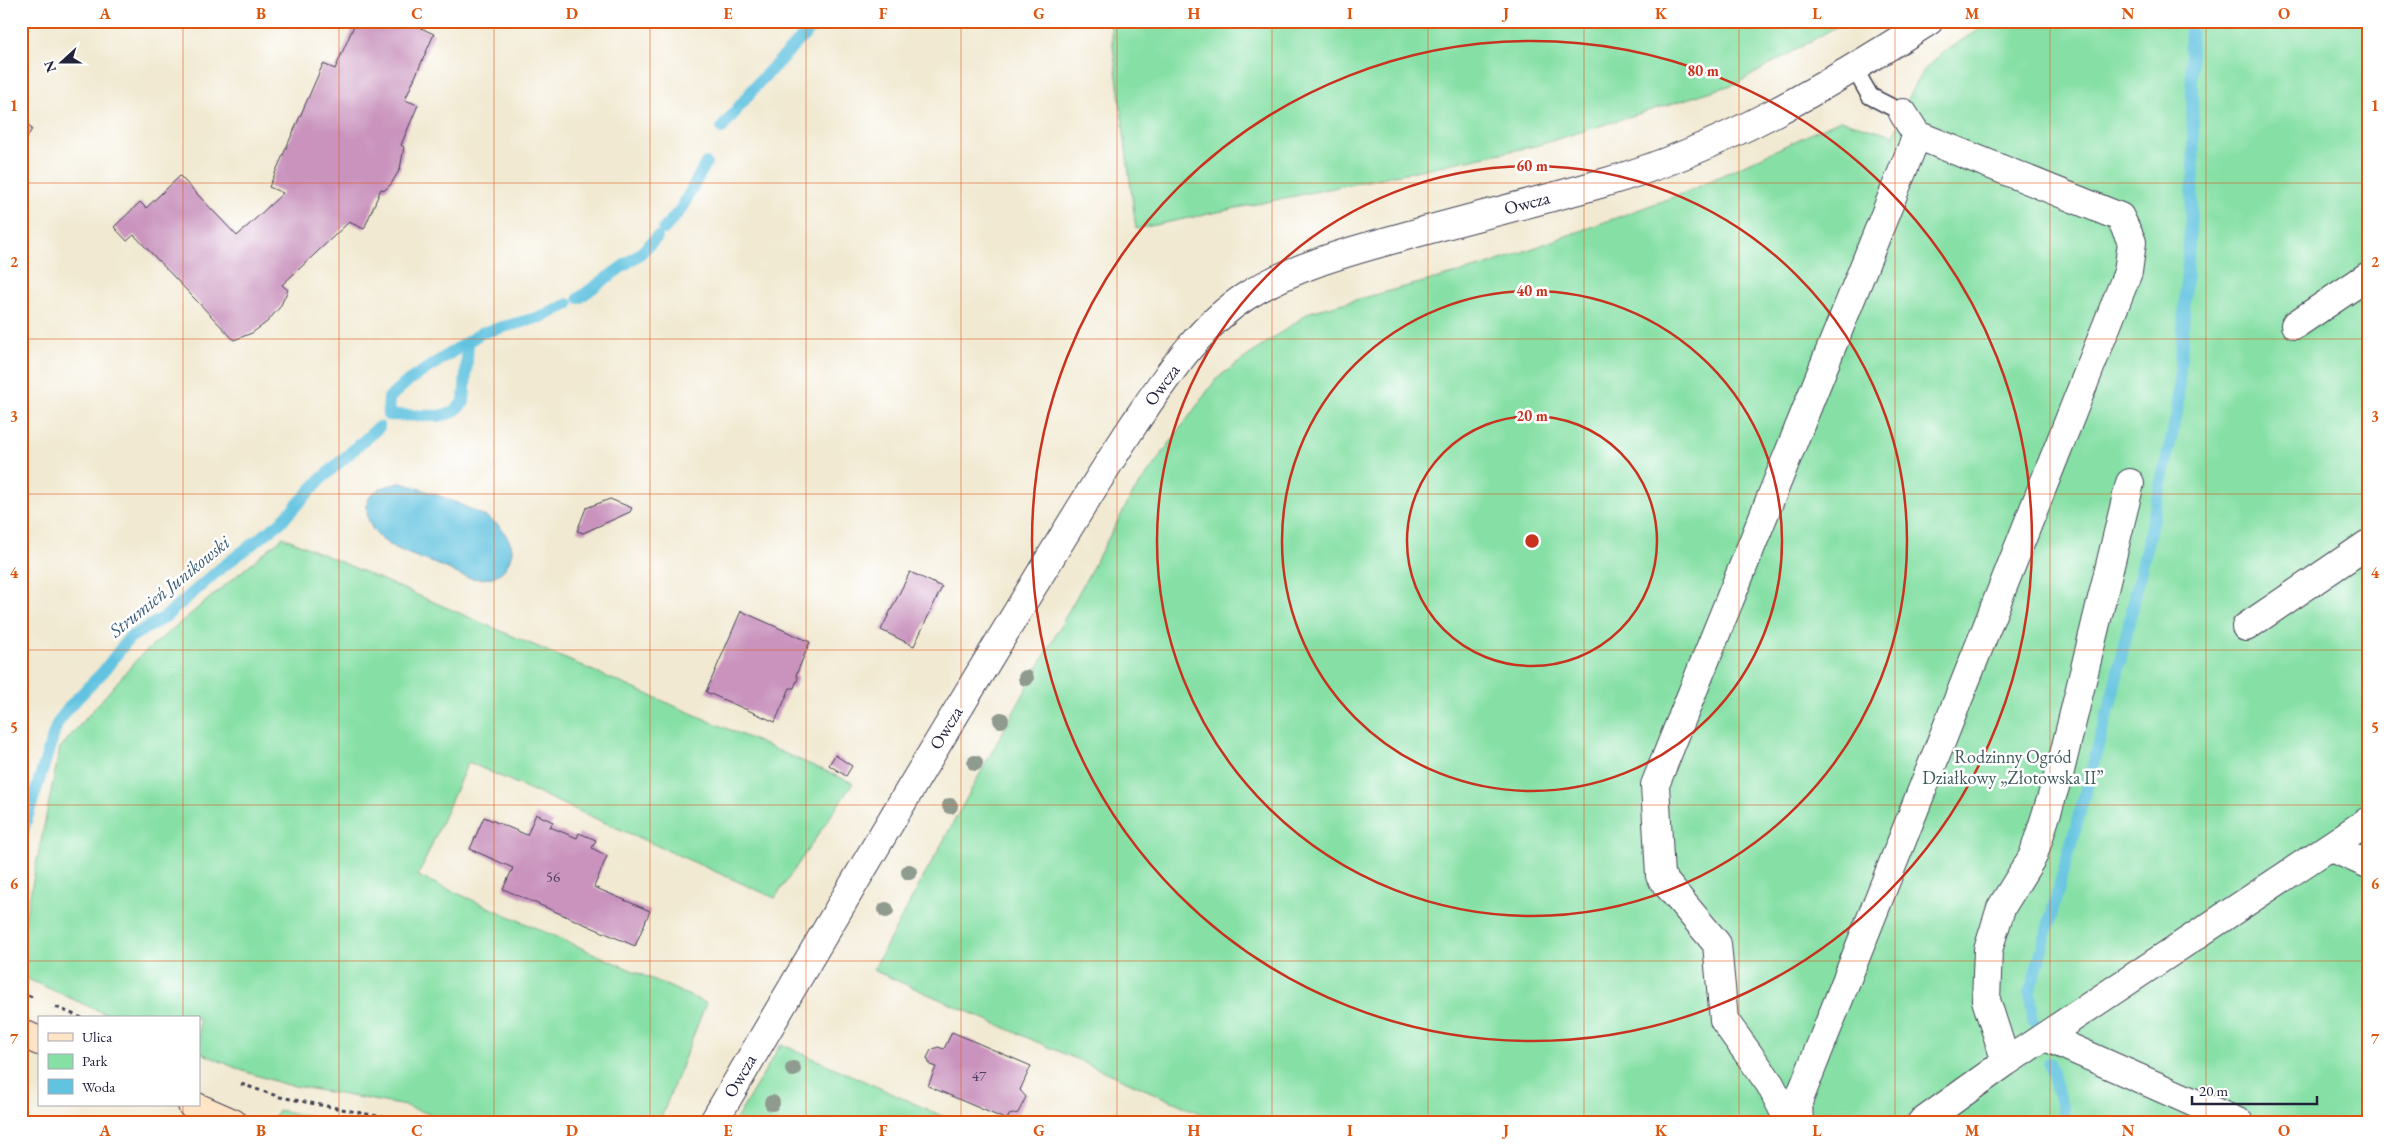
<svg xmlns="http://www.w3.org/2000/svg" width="2389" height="1144" viewBox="0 0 2389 1144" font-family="'EB Garamond',serif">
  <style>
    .green { fill: #86e0a6; stroke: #548170 }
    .water { fill: #62c3e0; stroke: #42728e }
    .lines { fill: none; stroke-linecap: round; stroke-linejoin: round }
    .stream { stroke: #62c3e0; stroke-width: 12 }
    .building { fill: #c993bd }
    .lane-casing { stroke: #414052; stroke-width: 19 }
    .street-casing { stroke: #414052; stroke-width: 30 }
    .secondary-casing { stroke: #414052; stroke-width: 30 }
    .path { stroke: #414052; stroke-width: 3; stroke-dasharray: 4 4; stroke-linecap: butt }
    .lane { stroke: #fff; stroke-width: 16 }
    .street { stroke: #fff; stroke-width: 28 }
    .secondary { stroke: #ffe4c6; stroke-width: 28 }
    .tree { fill: #909b90 }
    .grid { fill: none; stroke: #de560e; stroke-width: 1; stroke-opacity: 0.55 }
    .ring { fill: none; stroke: #c8321e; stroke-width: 2.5 }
    .labels { text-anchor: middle; stroke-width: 5; stroke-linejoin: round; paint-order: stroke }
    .number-label { font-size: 15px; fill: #4c3e5c }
    .street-label { font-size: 18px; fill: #22223b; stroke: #fff }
    .park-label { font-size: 18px; fill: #405b5b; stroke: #fff }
    .water-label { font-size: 19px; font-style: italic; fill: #385a75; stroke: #fff }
    .centre { fill: #c8321e; stroke: #fff; stroke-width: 2.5 }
    .ring-label { font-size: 15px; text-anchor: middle; font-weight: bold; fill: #c8321e; stroke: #fff; stroke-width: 5; stroke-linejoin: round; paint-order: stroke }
    .neatline { fill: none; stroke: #de560e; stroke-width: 2 }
    .grid-label { font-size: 16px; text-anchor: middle; font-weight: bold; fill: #de560e }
  </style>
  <rect width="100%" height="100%" fill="#fff"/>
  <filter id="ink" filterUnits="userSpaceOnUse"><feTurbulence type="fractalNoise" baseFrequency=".02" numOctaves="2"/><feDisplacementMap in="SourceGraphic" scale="10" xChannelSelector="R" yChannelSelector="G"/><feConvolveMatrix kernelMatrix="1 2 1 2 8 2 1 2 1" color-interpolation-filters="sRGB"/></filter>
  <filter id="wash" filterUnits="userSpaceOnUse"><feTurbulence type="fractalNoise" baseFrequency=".0096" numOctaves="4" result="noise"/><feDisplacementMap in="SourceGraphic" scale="20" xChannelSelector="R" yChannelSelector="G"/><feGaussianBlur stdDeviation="1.12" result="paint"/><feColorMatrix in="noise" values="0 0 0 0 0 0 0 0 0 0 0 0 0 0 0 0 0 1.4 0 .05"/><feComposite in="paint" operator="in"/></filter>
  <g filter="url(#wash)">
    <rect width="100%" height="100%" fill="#f1e9d1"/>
    <path class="green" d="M1110,21H1846L1738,83L1535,146L1136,229Z
      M1993,21H2368V1123H1222L873,970L1132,495L1217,378L1310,312L1484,266L1684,193L1840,120L1894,135C1903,113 1910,86 1926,68C1943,49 1971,36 1993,21Z
      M283,537L853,783L775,898L468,762L418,876L706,1003L659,1123H455L406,1106L284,1084L243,1071L199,1052V1018L141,1016L115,1018L21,976V939L60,748L139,657Z
      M781,1044L958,1123H734Z
      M278,1110L350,1123H285L274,1118Z"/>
    <path class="water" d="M400,483C418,486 489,514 500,527C504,533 512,542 512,550C512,553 510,558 509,561C501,583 471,582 454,572C425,555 365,551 367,507C367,490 386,486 400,483Z"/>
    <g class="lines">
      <path class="stream" d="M722,128L758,83L818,21
        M664,229L681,209L706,163
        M579,298L641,253L657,237
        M453,412L464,402L468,343
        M451,413L438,416L388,415L389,398L408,381L481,333L544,316L568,304
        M2110,706L2177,413L2194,171L2190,21
        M21,837L57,724L70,706L103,672L129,638L165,617L221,568L280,523L321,479L379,427
        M2033,1021L2030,992L2107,714
        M2049,1063L2067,1123"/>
    </g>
    <g id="blocks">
      <path class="building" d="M356,21H405L434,34L405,100L418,105L401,145L404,147L400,169L391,184L385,190L381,189L364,229L349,222L282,285L288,290L280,307L267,322L252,333L234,340L134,235L127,241L114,227L140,202L146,208L180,176L237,236L283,193L269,187L323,64L335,69Z
        M21,120L26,122L32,129L21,149Z
        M610,499L632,508L630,512L583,533L577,531L586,508Z
        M910,572L942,587L914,646L881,630Z
        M741,611L810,642L796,675L798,678L794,688H790L775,722L706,692Z
        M835,755L852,766L846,776L829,765Z
        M536,814L553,822L550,827L577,838L579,833L596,840L592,848L607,856L594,887L650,911L635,946L503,889L513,868L470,849L484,817L527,835Z
        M952,1032L1031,1066L1020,1090L1026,1097L1018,1113L1009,1115L1007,1120L928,1086L936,1067L930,1065L927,1058L931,1050L938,1047L944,1049Z"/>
    </g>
  </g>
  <g filter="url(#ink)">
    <use href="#blocks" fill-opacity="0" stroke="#414052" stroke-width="1"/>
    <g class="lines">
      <defs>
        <path id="lane" d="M1854,68L1870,96L1903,113"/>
        <path id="street" d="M1903,113L1917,135
          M2295,325L2368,276
          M2246,627L2368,544
          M2330,847L2368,864
          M2046,1037L2240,1123
          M2006,1062L1986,1000L1988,950L2001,908L2033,856L2060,771L2130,483
          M713,1123C818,943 924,764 1033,586C1066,532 1099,477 1134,424C1166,377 1199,326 1248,295C1295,266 1350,251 1402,237C1469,218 1537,202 1603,183C1721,149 1826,87 1929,21
          M1790,1123L1770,1084L1724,1020L1717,944L1660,876L1655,785L1917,135L2120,217L2132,242L2128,272L1798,1102L1799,1123
          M1921,1123L2006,1062L2368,821"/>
        <path id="secondary" d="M21,1033L39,1041
          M192,1105L233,1123"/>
      </defs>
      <use href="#lane" class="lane-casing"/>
      <use href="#street" class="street-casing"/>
      <use href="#secondary" class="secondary-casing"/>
      <path class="path" d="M21,992L32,997
        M56,1007L82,1018
        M241,1084L280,1097L413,1123"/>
      <use href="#lane" class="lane"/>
      <use href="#street" class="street"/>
      <use href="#secondary" class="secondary"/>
    </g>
    <g class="tree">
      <circle cx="1026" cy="678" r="8"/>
      <circle cx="1001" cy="720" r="8"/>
      <circle cx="975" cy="763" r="8"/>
      <circle cx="950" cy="806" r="8"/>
      <circle cx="909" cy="872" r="8"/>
      <circle cx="886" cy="910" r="8"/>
      <circle cx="793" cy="1069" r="8"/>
      <circle cx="772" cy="1103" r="8"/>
    </g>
  </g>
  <path class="grid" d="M183,21V1018M339,21V1123M494,21V1123M650,21V1123M806,21V1123M961,21V1123M1117,21V1123M1272,21V1123M1428,21V1123M1584,21V1123M1739,21V1123M1895,21V1123M2050,21V1123M2206,21V1123M21,183H2368M21,339H2368M21,494H2368M21,650H2368M21,805H2368M21,961H2368M183,1105V1123"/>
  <g class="ring">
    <circle cx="1532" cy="541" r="125"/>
    <circle cx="1532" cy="541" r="250"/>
    <circle cx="1532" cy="541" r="375"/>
    <circle cx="1532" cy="541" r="500"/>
  </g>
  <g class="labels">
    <g class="number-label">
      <text x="553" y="882">56</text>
      <text x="979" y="1081">47</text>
    </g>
    <g class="street-label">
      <text transform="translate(1527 203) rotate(-15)" y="6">Owcza</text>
      <text transform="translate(1162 385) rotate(-54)" y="6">Owcza</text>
      <text transform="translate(946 728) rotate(-59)" y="6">Owcza</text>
      <text transform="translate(740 1076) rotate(-60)" y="6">Owcza</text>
    </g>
    <g class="park-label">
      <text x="2013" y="763">Rodzinny Ogród<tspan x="2013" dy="21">Działkowy „Złotowska II”</tspan></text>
    </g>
    <g class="water-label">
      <text transform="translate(169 586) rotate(-39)" y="7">Strumień Junikowski</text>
    </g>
  </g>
  <circle cx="1532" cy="541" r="8" class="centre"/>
  <g class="ring-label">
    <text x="1703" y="76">80 m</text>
    <text x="1532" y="171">60 m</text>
    <text x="1532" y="296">40 m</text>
    <text x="1532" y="421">20 m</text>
  </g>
  <rect width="2389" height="1144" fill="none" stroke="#fff" stroke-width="55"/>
  <rect x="38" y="1016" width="162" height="90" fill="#ffffff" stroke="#a7a7b1"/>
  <rect x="48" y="1033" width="25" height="8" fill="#ffe4c6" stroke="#a7a7b1"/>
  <text x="82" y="1042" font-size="15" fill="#22223b">Ulica</text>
  <rect x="48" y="1054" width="25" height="15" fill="#86e0a6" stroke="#a7a7b1"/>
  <text x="82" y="1066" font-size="15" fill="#22223b">Park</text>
  <rect x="48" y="1079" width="25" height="15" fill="#62c3e0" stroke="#a7a7b1"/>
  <text x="82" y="1092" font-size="15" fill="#22223b">Woda</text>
  <g transform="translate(62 62) rotate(249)" stroke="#ffffff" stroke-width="4" paint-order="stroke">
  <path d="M0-4L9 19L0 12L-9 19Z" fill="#22223b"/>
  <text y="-8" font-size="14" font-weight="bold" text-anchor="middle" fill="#22223b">N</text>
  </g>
  <path d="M2192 1096v8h125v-8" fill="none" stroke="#22223b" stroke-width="2.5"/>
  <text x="2199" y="1096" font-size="15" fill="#22223b" stroke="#ffffff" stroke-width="4" paint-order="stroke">20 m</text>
  <rect x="28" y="28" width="2334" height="1088" class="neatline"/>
  <g class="grid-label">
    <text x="105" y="19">A</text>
    <text x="261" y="19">B</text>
    <text x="417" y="19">C</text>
    <text x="572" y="19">D</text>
    <text x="728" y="19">E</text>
    <text x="883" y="19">F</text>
    <text x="1039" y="19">G</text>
    <text x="1194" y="19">H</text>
    <text x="1350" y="19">I</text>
    <text x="1506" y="19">J</text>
    <text x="1661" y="19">K</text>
    <text x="1817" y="19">L</text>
    <text x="1972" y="19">M</text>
    <text x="2128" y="19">N</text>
    <text x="2284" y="19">O</text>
    <text x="14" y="111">1</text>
    <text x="2375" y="111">1</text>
    <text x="14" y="267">2</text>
    <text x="2375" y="267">2</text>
    <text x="14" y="422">3</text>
    <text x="2375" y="422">3</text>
    <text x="14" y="578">4</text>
    <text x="2375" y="578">4</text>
    <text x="14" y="733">5</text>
    <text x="2375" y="733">5</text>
    <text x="14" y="889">6</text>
    <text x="2375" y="889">6</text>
    <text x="14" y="1044">7</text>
    <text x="2375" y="1044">7</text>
    <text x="105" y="1136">A</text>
    <text x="261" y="1136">B</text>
    <text x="417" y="1136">C</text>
    <text x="572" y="1136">D</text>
    <text x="728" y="1136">E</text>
    <text x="883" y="1136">F</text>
    <text x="1039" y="1136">G</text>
    <text x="1194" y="1136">H</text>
    <text x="1350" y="1136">I</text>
    <text x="1506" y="1136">J</text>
    <text x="1661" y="1136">K</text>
    <text x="1817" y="1136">L</text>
    <text x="1972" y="1136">M</text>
    <text x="2128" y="1136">N</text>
    <text x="2284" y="1136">O</text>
  </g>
</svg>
